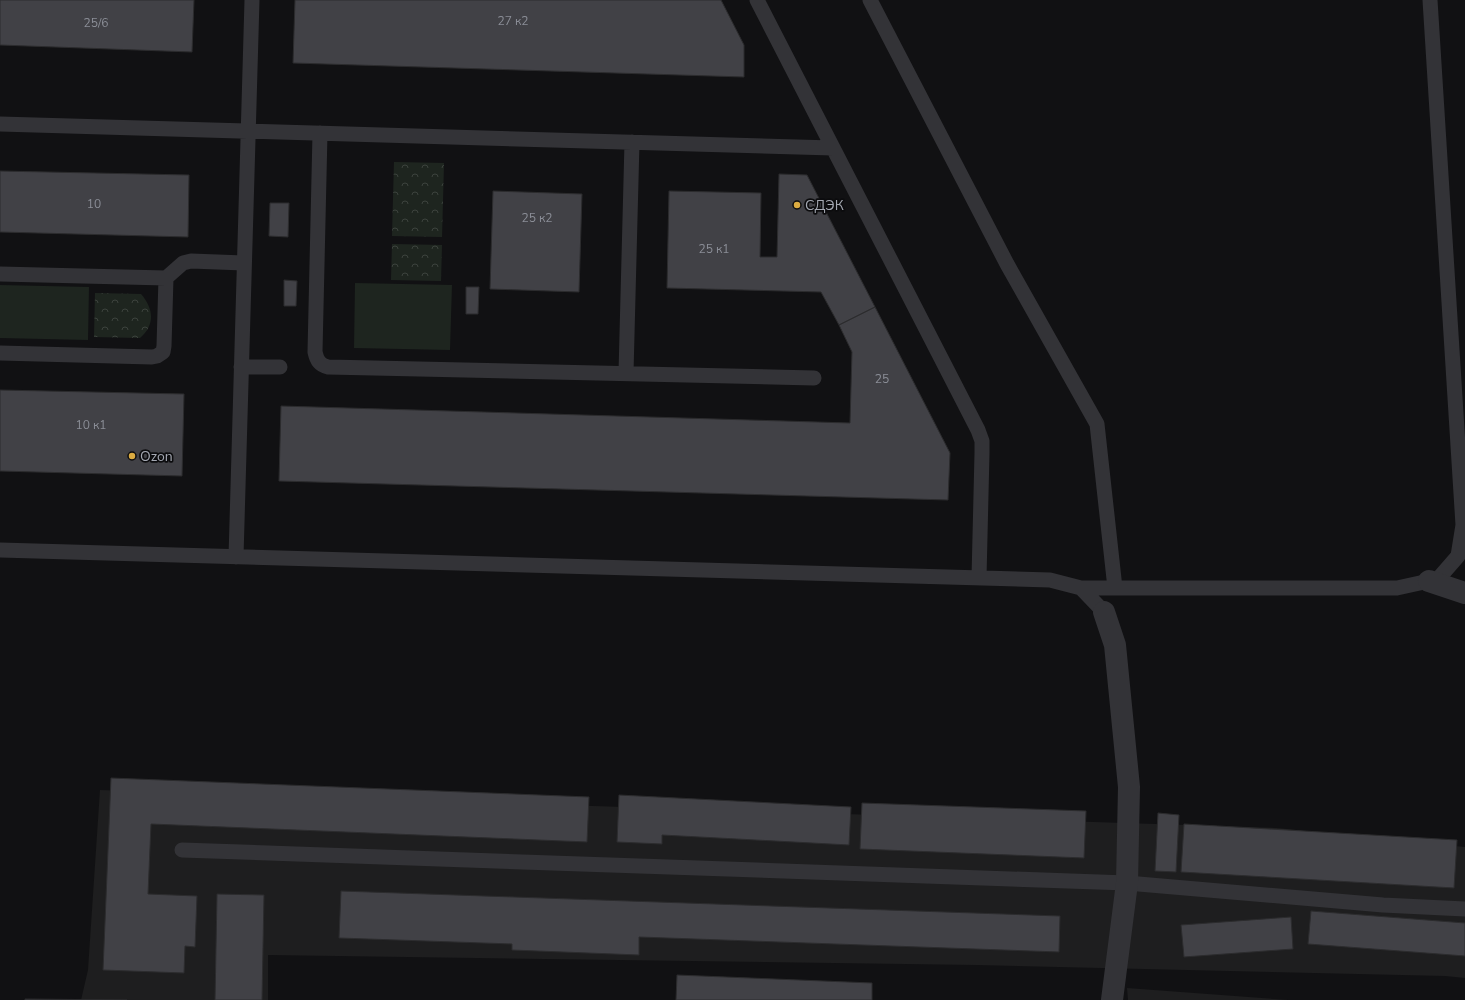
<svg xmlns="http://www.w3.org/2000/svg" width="1465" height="1000" viewBox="0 0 1465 1000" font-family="'Nunito Sans',sans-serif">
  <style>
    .built { fill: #1e1e1f }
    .park { fill: url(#park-crowns) }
    .pitch { fill: #1e251f }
    .building { fill: #414146; stroke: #2c2c2e }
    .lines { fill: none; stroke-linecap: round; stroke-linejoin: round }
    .lane { stroke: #333337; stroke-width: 15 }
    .street { stroke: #333337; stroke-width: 22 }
    .poi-dot { fill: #dbab41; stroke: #0c0c0e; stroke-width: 1.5 }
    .labels { text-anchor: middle; stroke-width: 3.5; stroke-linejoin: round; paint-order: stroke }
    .number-label { font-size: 12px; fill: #8b8e97 }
    .poi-label { font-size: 14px; fill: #a4a8b2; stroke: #0c0c0e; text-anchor: start }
  </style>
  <defs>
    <pattern id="park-crowns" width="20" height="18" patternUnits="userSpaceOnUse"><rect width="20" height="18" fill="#1e251f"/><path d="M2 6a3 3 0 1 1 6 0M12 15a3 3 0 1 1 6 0" fill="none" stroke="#3c423d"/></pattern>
  </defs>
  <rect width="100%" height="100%" fill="#111113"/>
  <path class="built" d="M100,790L1277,828L1465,847V978L1445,976L976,965L268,955V1000H81L88,970Z
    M1127,988L1288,1000H1128Z"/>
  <path class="park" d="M394,162L444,163L442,237L392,236Z
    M392,244L442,245L441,281L391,280Z
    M95,293L141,294C154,309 155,325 140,338L94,337Z"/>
  <path class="pitch" d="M355,283L452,285L450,350L354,348Z
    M0,285L89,287L88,340L0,338Z"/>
  <path class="building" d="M0,0H194L192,52L0,45Z
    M295,0H721L744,45V77L293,63Z
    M0,171L189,175L188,237L0,232Z
    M779,174L807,175L875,307L839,325L821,292L667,288L669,191L761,193L760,257H777Z
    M493,191L582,194L579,292L490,289Z
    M270,203H289L288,237L269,236Z
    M284,280L297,281L296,306H284Z
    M466,287H479L478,314H466Z
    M875,307L950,453L948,500L279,481L281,406L850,423L852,352L839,325Z
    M0,390L184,394L182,476L0,471Z
    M111,778L589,797L587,842L151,824L148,894L197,896L195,947L185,946L184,973L103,970Z
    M619,795L851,807L849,845L662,835V844L617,842Z
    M862,803L1086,811L1084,858L860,849Z
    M1158,813L1179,815L1176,872L1155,871Z
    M1184,824L1457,840L1454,888L1181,872Z
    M341,891L1060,916L1059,952L639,937V955L512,950V944L339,938Z
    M217,894L264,895L262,1000H215Z
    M1311,911L1465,923V956L1308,944Z
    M1291,917L1293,949L1184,957L1181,925Z
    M677,975L872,983V1000H676Z
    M25,999L127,1000H25Z"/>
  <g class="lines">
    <path class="lane" d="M757,0L978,430L982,441V453L979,578
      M870,0L1007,264L1097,424L1115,588
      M0,124L833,148
      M320,133L315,352C317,361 320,365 328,367L814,378
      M0,274L166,278L183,263L191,261L244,263
      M0,353L152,357L157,356L163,352L164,346L166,278
      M241,367H280
      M626,373L632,142
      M0,550L1050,580L1081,588L1104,612
      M236,557L252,0
      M1081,588H1397L1438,579L1458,556L1463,525L1430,0
      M182,850L1127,883L1383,905L1465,909"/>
    <path class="street" d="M1429,581L1465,593
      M1104,612L1115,645L1129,787L1127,883L1112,1000"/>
  </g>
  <g class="poi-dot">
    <circle cx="797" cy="205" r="4"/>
    <circle cx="132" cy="456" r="4"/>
  </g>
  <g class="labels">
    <g class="number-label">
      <text x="513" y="25">27 к2</text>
      <text x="96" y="27">25/6</text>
      <text x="94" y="208">10</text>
      <text x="537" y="222">25 к2</text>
      <text x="714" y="253">25 к1</text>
      <text x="882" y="383">25</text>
      <text x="91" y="429">10 к1</text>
    </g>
    <g class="poi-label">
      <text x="805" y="210">СДЭК</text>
      <text x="140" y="461">Ozon</text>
    </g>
  </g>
</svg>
